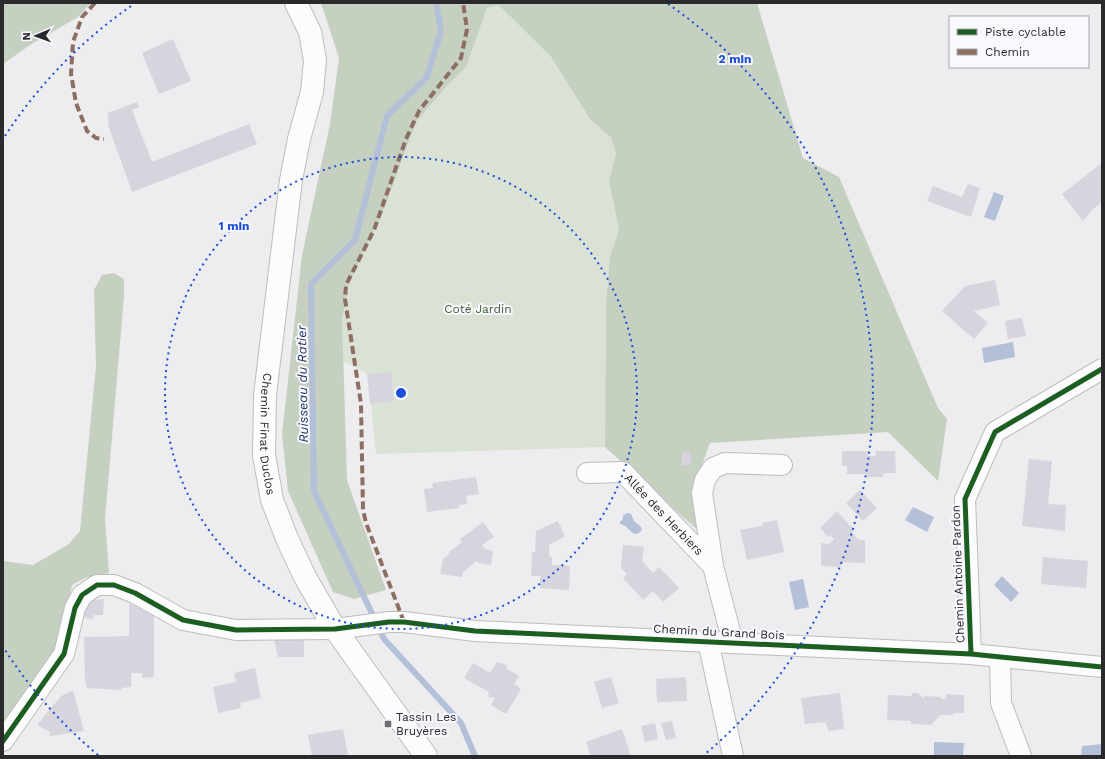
<svg xmlns="http://www.w3.org/2000/svg" width="1105" height="759" viewBox="0 0 1105 759" font-family="'Work Sans',sans-serif">
  <style>
    .green { fill: #dae2d6 }
    .forest { fill: #c5d0c0 }
    .water { fill: #b4c0d8 }
    .lines { fill: none; stroke-linecap: round; stroke-linejoin: round }
    .stream { stroke: #b4c0d8; stroke-width: 6 }
    .building { fill: #d7d4dd }
    .minor-casing { stroke: #bdbdbf; stroke-width: 22 }
    .major-casing { stroke: #bdbdbf; stroke-width: 24 }
    .minor { stroke: #fcfcfd; stroke-width: 20 }
    .major { stroke: #fcfcfd; stroke-width: 22 }
    .quiet { stroke: #8d6e63; stroke-width: 4; stroke-dasharray: 8 4; stroke-linecap: butt }
    .cycleway-casing { stroke: #f9f8fe; stroke-width: 8 }
    .cycleway { stroke: #1b5e20; stroke-width: 5 }
    .ring { fill: none; stroke: #1d4ed8; stroke-width: 2; stroke-dasharray: 2 4 }
    .poi-dot { fill: #6e6d70; stroke: #f9f8fe; stroke-width: 1.5 }
    .labels { text-anchor: middle; stroke-width: 4; stroke-linejoin: round; paint-order: stroke }
    .park-label { font-size: 12px; fill: #3f5e2e; stroke: #f9f8fe }
    .street-label { font-size: 12px; fill: #2a292b; stroke: #f9f8fe }
    .poi-label { font-size: 12px; fill: #2a292b; stroke: #f9f8fe; text-anchor: start }
    .water-label { font-size: 13px; font-style: italic; fill: #1d325e; stroke: #f9f8fe }
    .centre { fill: #1d4ed8; stroke: #f9f8fe; stroke-width: 2 }
    .ring-label { font-size: 12px; text-anchor: middle; font-weight: bold; fill: #1d4ed8; stroke: #f9f8fe; stroke-width: 4; stroke-linejoin: round; paint-order: stroke }
  </style>
  <rect width="100%" height="100%" fill="#edecef"/>
  <path class="green" d="M500,5L551,57L590,119L611,138L616,153L609,181L619,230L610,256L606,304L605,447L376,454L368,374L343,361L342,320L349,283L383,212L416,122L443,90L466,67L487,8Z"/>
  <path class="forest" d="M3,3H91L78,17L30,45L3,64Z
    M321,3H757L803,158L839,177L938,408L947,419L938,481L888,432L710,443L696,481L702,534L605,447L606,304L610,256L619,230L609,181L616,153L611,138L590,119L551,57L499,5L487,8L466,67L443,90L416,122L383,212L349,283L342,320L347,480L386,590L354,599L333,592L288,491L282,434L302,255L330,124L339,58Z
    M114,273L124,279V296L105,519L109,573L85,578L72,585L58,652L3,730V561L33,565L69,544L80,531L96,366L94,290L102,275Z"/>
  <path class="water" d="M994,192L1004,196L995,221L984,217Z
    M1013,342L1015,357L984,363L982,348Z
    M913,507L934,517L927,532L905,520Z
    M628,513L631,514L634,521L641,527L642,530L639,533L634,534L624,525L620,524V522L623,519V515Z
    M1002,576L1019,593L1011,602L994,585Z
    M803,579L809,607L795,610L789,582Z
    M934,742L964,743L963,756H934Z
    M1102,744V756H1081L1082,746Z"/>
  <g class="lines">
    <path class="stream" d="M436,3L441,31L427,77L387,116L355,240L311,284L314,491L384,639L461,723L475,756"/>
  </g>
  <path class="building" d="M173,39L191,81L159,94L142,53Z
    M137,102L139,107L132,110L152,162L249,124L257,144L132,192L108,125V113Z
    M1102,163V202L1093,209L1083,221L1062,194Z
    M968,184L980,188L971,217L927,201L933,186L962,197Z
    M995,280L1000,305L974,311L988,323L974,339L942,311L965,286Z
    M1022,318L1026,336L1008,339L1005,321Z
    M391,372L394,401L370,404L367,374Z
    M842,451H868V456H876L875,451H895L896,473H883V477H867V474H847V466H842Z
    M691,452V465H682V453Z
    M1029,459L1052,461L1048,504L1066,505L1065,531L1022,526Z
    M476,477L479,494L466,496L467,504L459,505V508L427,512L424,489L433,488L432,483Z
    M860,490L877,508L863,521L846,503Z
    M837,511L854,530L852,533L859,540H865V563L841,562V567L821,566V543L829,544L834,539L830,535L828,537L820,528Z
    M777,520L784,552L747,560L740,530L762,526V523Z
    M558,521L565,536L549,545V556L552,557V565L570,566L569,590L540,588V576H531L532,552H535L536,531Z
    M483,522L494,537L482,545L485,549L493,551L491,565L479,563L477,561L463,572L462,577L440,574L443,559L450,553L449,552L462,542L460,539Z
    M623,545L644,547L642,561L653,573L659,567L679,588L663,602L653,591L643,600L623,578L627,574L621,568Z
    M1043,557L1088,561L1086,588L1041,584Z
    M104,599L103,615H94L92,620L83,617L86,605L91,600Z
    M129,603L154,616V677L142,678V673H131V687L121,688V690L87,688L85,681L84,637L129,636Z
    M274,638H304V657H278Z
    M497,662L507,665L506,668L519,676L514,684L521,689L506,714L491,705L495,698L488,697L489,692L464,678L473,663L490,673Z
    M255,668L261,698L240,703L241,708L218,713L213,687L236,682L234,673Z
    M611,677L619,703L602,708L594,682Z
    M686,677L687,701L657,702L656,679Z
    M73,690L84,731L50,736V732L37,725L61,696Z
    M840,693L844,729L829,731L825,722L805,724L801,698Z
    M912,693H918L923,698L925,696L941,697V699H946V694L964,695V713H955L952,715H940L931,725L911,724V721L887,720L888,695L912,696Z
    M672,721L676,738L666,740L661,723Z
    M655,723L658,739L645,742L641,726Z
    M343,729L348,756H312L308,735Z
    M622,729L631,756H591L586,742Z"/>
  <g class="lines">
    <defs>
      <g id="minor">
        <path id="s1" d="M587,473L623,472L713,566L733,643"/>
        <path d="M713,566L702,493L705,480L713,468L725,463L782,465"/>
        <path d="M708,641L733,756"/>
        <path d="M971,654L965,499L995,432L1102,369"/>
        <path d="M1000,657L1001,703L1021,756"/>
        <path d="M3,741L64,654L75,608L82,595L97,585H114L135,593L183,620L236,630L335,629L389,622H404L475,631L971,654L1102,667"/>
      </g>
      <g id="major">
        <path id="s2" d="M296,3L310,32L315,60L312,92L299,139L291,180L265,395L264,455L272,500L288,541L305,577L335,629L426,756"/>
      </g>
    </defs>
    <use href="#minor" class="minor-casing"/>
    <use href="#major" class="major-casing"/>
    <use href="#minor" class="minor"/>
    <use href="#major" class="major"/>
    <path class="quiet" d="M95,3L82,17L73,42L71,74L76,103L87,131L96,138L104,139
      M404,622L366,523L363,510L361,404L345,299L346,285L374,230L406,139L419,111L461,58L467,29L463,3"/>
    <defs>
      <path id="cycleway" d="M971,654L965,499L995,432L1102,369
        M3,741L64,654L75,608L82,595L97,585H114L135,593L183,620L236,630L335,629L389,622H404L475,631L971,654L1102,667"/>
    </defs>
    <use href="#cycleway" class="cycleway-casing"/>
    <use href="#cycleway" class="cycleway"/>
  </g>
  <g class="ring">
    <circle cx="401" cy="393" r="236"/>
    <path d="M98 755A472 472 0 0 1 5 650M5 136A472 472 0 0 1 134 4M668 4A472 472 0 0 1 704 755"/>
  </g>
  <rect class="poi-dot" x="384" y="720" width="8" height="8" rx="2"/>
  <g class="labels">
    <g class="park-label">
      <text x="478" y="313">Coté Jardin</text>
    </g>
    <g class="street-label">
      <text dy="4" stroke="none"><textPath href="#s2" startOffset="439">Chemin Finat Duclos</textPath></text>
      <text dy="4" stroke="none"><textPath href="#s1" startOffset="95">Allée des Herbiers</textPath></text>
      <text transform="translate(958 574) rotate(-92)" y="4">Chemin Antoine Pardon</text>
      <text transform="translate(719 632) rotate(3)" y="4">Chemin du Grand Bois</text>
    </g>
    <g class="poi-label">
      <text x="396" y="721">Tassin Les<tspan x="396" dy="14">Bruyères</tspan></text>
    </g>
    <g class="water-label">
      <text transform="translate(302 384) rotate(-91)" y="5">Ruisseau du Ratier</text>
    </g>
  </g>
  <circle cx="401" cy="393" r="6" class="centre"/>
  <g class="ring-label">
    <text x="735" y="63">2 min</text>
    <text x="234" y="230">1 min</text>
  </g>
  <rect width="1105" height="759" fill="none" stroke="#2a292b" stroke-width="8"/>
  <rect x="949" y="16" width="140" height="52" fill="#f9f8fe" stroke="#a6a5aa"/>
  <rect x="957" y="29" width="20" height="6" fill="#1b5e20" stroke="#a6a5aa"/>
  <text x="985" y="36" font-size="12" fill="#2a292b">Piste cyclable</text>
  <rect x="957" y="49" width="20" height="6" fill="#8d6e63" stroke="#a6a5aa"/>
  <text x="985" y="56" font-size="12" fill="#2a292b">Chemin</text>
  <g transform="translate(36 36) rotate(268)" stroke="#f9f8fe" stroke-width="3" paint-order="stroke">
  <path d="M0-3L7 15L0 10L-7 15Z" fill="#2a292b"/>
  <text y="-6" font-size="11" font-weight="bold" text-anchor="middle" fill="#2a292b">N</text>
  </g>
</svg>
